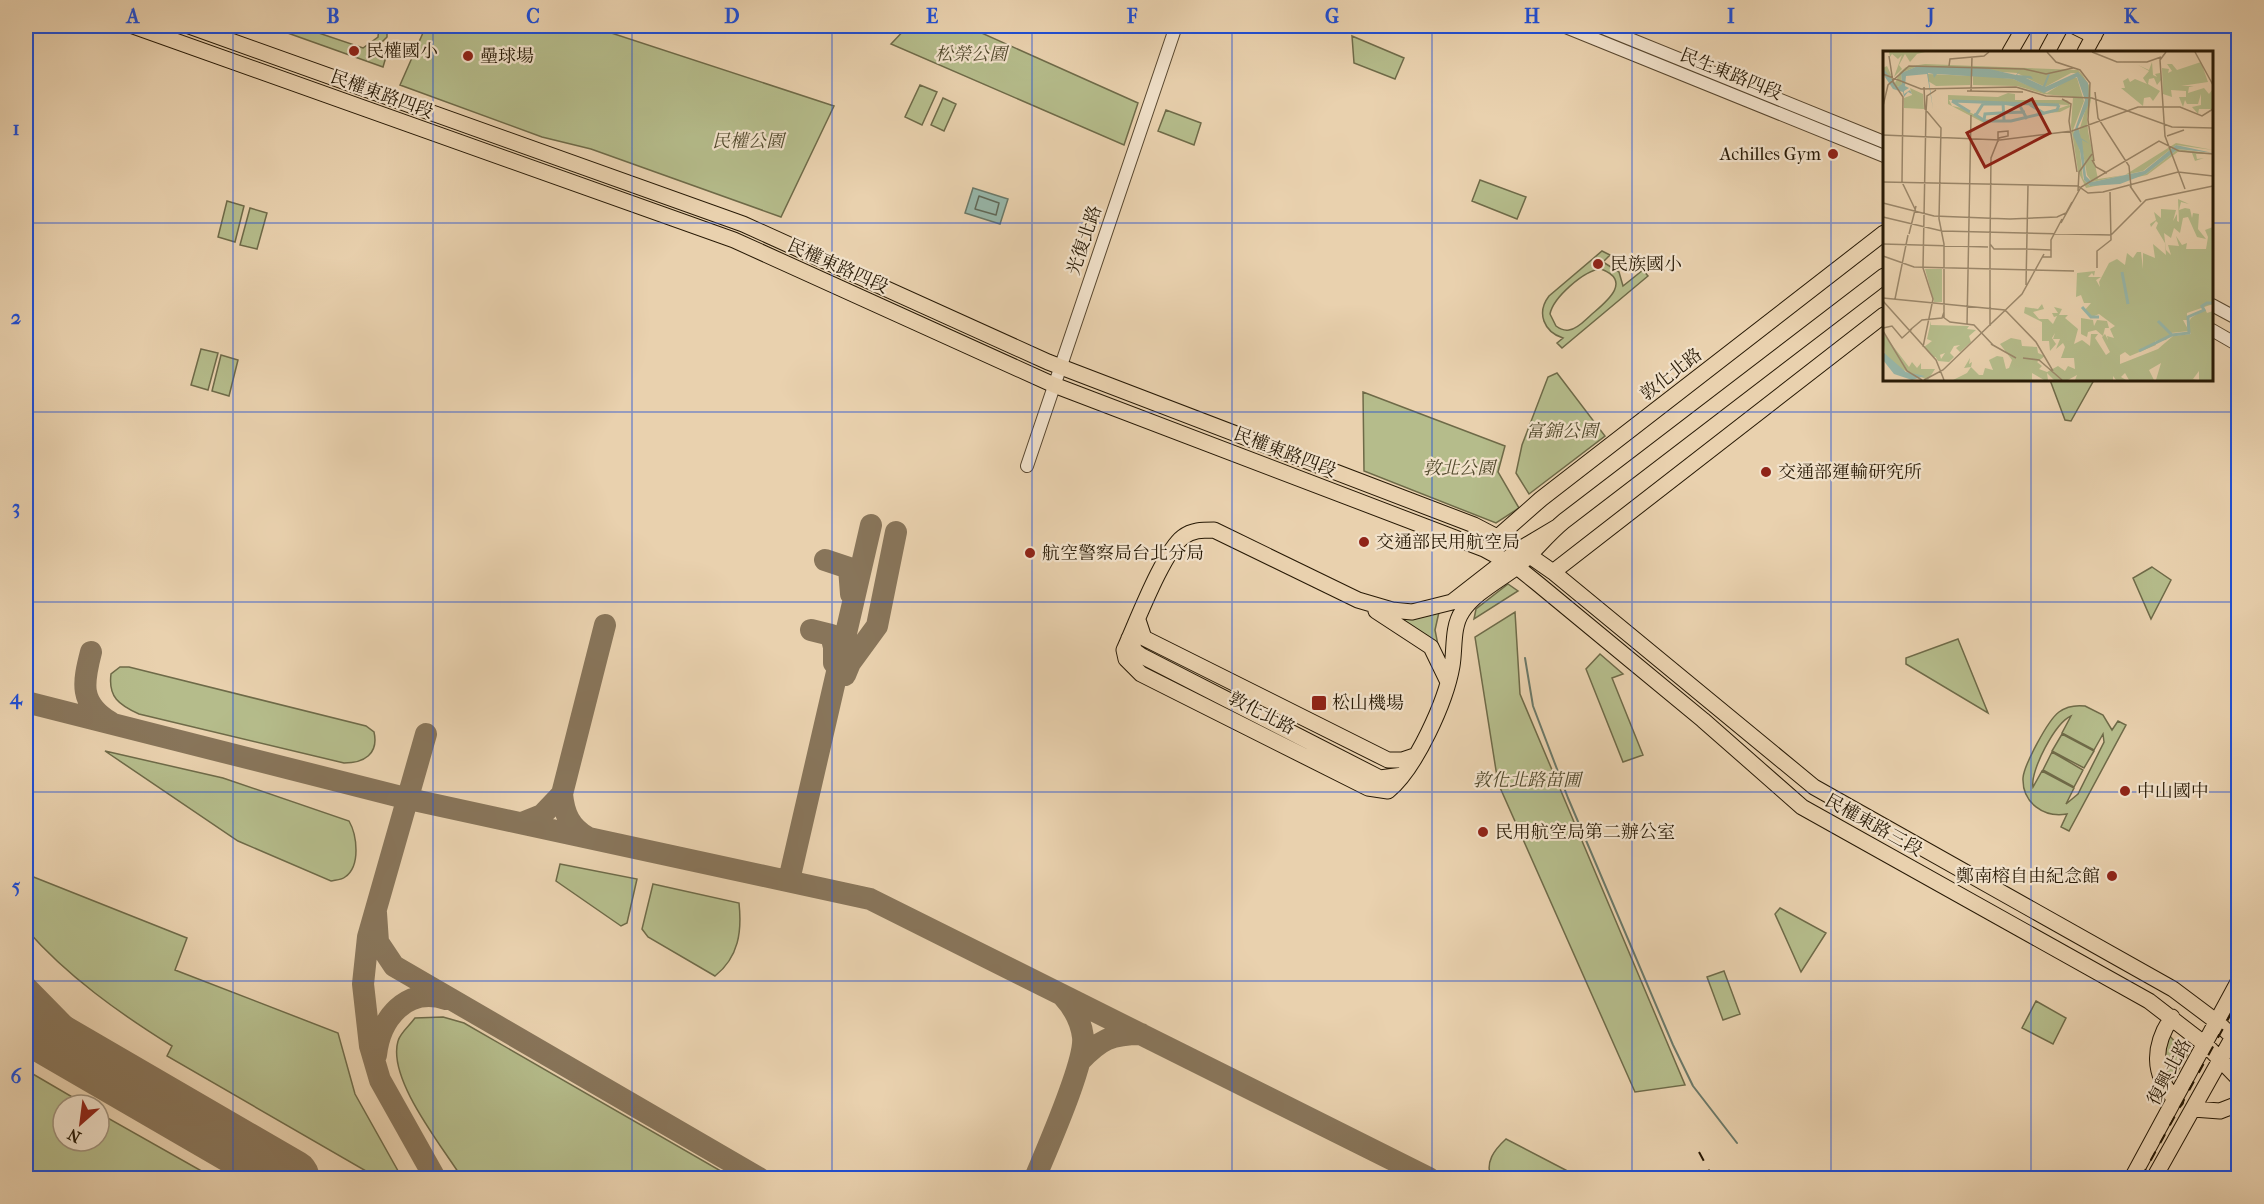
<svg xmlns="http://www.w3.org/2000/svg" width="2264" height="1204" viewBox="0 0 2264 1204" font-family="'IM FELL French Canon','Noto Serif TC',serif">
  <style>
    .green { fill: #b5bc8b; stroke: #6e6a48; stroke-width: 1.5; fill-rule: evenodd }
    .water { fill: #97b7aa; stroke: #6a7868; stroke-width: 1.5 }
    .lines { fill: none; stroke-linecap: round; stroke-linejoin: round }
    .shore { stroke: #5f6858; stroke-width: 1.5 }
    .stream { stroke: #6a7868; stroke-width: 2 }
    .taxiway { stroke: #88755a; stroke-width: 22 }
    .runway { stroke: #88755a; stroke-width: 57 }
    .minor-casing { stroke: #58472f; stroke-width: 14 }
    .major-casing { stroke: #271905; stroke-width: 17 }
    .minor { stroke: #f1e1ca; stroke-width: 12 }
    .major { stroke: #e9d1ae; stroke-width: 15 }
    .rail { stroke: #271905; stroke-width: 2; stroke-dasharray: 10 10; stroke-linecap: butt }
    .grid { fill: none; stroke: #1d4ed8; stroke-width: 1.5; stroke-opacity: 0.55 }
    .poi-dot { fill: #8f2418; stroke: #f1e1ca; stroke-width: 2 }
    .labels { text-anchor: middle; stroke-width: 4.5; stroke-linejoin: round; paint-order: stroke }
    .poi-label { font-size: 18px; fill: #271905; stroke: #f1e1ca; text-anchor: start }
    .park-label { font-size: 18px; font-style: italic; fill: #524a2d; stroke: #f1e1ca }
    .street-label { font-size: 18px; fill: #271905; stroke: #f1e1ca }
    .inset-river { fill: none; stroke: #97b7aa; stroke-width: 3 }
    .inset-road { fill: none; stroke: #9b876a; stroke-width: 1.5 }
    .view { fill: #8f2418; fill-opacity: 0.15; stroke: #8f2418; stroke-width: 3 }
    .inset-edge { fill: none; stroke: #271905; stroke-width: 3 }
    .neatline { fill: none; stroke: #1d4ed8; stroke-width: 2 }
    .grid-label { font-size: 20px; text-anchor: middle; font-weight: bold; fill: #1d4ed8 }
  </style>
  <rect width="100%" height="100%" fill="#e9d1ae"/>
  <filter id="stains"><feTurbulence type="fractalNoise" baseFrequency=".00333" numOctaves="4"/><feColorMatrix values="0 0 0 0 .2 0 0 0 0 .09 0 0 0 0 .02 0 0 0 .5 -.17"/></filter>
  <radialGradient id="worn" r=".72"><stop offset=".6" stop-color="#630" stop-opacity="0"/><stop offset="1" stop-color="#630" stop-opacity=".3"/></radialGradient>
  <path class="green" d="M268,26H298L363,48L378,37L379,26H387V37L373,51L386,57L383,67Z
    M426,26H590L834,106L781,217L591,149L542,137L400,85Z
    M908,26H966L1138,103L1124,145L891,44Z
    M1352,36L1404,58L1395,79L1354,63Z
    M920,85L937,92L922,125L905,117Z
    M943,98L956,104L944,131L931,125Z
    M1166,110L1201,123L1194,145L1158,131Z
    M1480,180L1526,197L1517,219L1472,201Z
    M227,201L244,206L235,242L218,237Z
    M250,208L267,213L257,249L240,245Z
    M1602,251L1610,255L1603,262L1619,272L1623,286L1643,270L1648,276L1562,348L1557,343L1563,338C1544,332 1536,313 1549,296ZM1601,269C1633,281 1606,302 1592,314C1586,319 1578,329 1569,330C1564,331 1560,329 1556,326L1550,314C1553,298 1584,270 1601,269Z
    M201,349L218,353L208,390L191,385Z
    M221,355L238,360L229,396L212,391Z
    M1557,373L1605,436L1529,494L1516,473L1522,445L1548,377Z
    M2050,380H2094L2071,421L2065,420Z
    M1363,392L1505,446L1498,472L1519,508L1496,523L1364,471Z
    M2152,567L2171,580L2151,619L2133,578Z
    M1508,584L1518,591L1474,619L1476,609Z
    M1439,612L1435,630L1438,645L1397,617L1414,619Z
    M1515,612L1520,694L1685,1085L1635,1092L1498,783L1475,637Z
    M1958,639L1988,713L1906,664V658Z
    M1600,654L1623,674L1612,678L1643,755L1623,762L1586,669Z
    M120,667H129L366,726L374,732C379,754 364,763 344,763L139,714C119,705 108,697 111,674Z
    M2085,706L2103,715L2112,730L2118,721L2126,725L2069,831L2061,827L2067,814C2044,818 2022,803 2023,778C2024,765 2048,720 2059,712C2067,706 2076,705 2085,706ZM2071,716L2062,733L2094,750L2103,734L2104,742L2078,794L2066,804L2074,788L2042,771L2033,787C2030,771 2055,723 2071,716Z
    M2062,734L2094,751L2084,768L2052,751Z
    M105,751L223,778L349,821C357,835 361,866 345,877C342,880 335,880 331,881L238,841Z
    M2052,752L2083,770L2074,787L2043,770Z
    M560,864L637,879L627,923L621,926L556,881Z
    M26,874L187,938L175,970L338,1033L355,1094L402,1178H378L167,1056L172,1046C119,1013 67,976 26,929Z
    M653,884L739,903C742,931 739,957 715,976L648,937L642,929Z
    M1780,908L1826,933L1801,972L1775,914Z
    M1724,971L1740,1014L1723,1020L1707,977Z
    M2036,1001L2066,1018L2053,1044L2022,1028Z
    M443,1017L464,1023L733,1178H462C442,1146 387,1079 398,1041C400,1033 410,1025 415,1018Z
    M2168,1034L2187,1055L2170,1084C2159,1070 2161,1049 2168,1034Z
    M26,1070L86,1105H63V1141H99V1113L214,1178H26Z
    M1506,1139L1581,1178H1491C1485,1162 1494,1150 1506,1139Z"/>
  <path class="water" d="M973,188L1008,199L1000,224L965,213Z"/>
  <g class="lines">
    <path class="shore" d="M979,196L999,203L996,215L975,209Z"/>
    <path class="stream" d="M1525,658L1533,706L1568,798L1673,1045L1693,1086L1737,1143"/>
    <path class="taxiway" d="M825,560L849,568L851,594
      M811,630L831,635L834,647V663
      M91,652C83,683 79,703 110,722
      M845,675L850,663L877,626L896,532
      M26,702L409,799L870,899L1429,1178
      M426,734L368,937L363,984L370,1046L380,1080L435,1178
      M562,794L605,625
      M522,823L542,815L562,794C564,814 570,827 587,837
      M789,880L871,525
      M376,913L378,942L394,966L759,1178
      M26,987L84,1046L139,1090
      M376,1055C380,1019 406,986 446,999
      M1080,1061C1100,1040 1111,1034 1141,1034
      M1035,1178C1046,1151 1086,1062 1083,1037C1081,1021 1074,1008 1063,996"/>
    <path class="runway" d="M26,1024L291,1178"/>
    <defs>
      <path id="minor" d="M1563,26L1884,156
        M1598,26L1884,142
        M2212,305L2238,319
        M2212,330L2238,345
        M1027,466L1176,26"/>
      <path id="major" d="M133,26L734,240L1054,385L1484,549L1517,567L1537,583L1703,720L1802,807L2149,1001L2206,1045L2238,1078
        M189,26L743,224L1048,362L1474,525L1520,549L1553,572L1814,787L2173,989L2217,1022L2238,1042
        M2074,26L2094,36
        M2010,52L2025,26
        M2047,52L2061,26
        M2085,52L2099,26
        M1557,527L1520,549L1452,602L1412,612L1392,610L1358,600L1214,530C1202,530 1192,530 1183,537C1163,552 1136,624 1124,650L1126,659L1141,674L1368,788L1388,791C1416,768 1446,701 1452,666C1455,649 1452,627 1462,612C1474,593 1500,580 1518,566C1534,552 1547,535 1564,521L1884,276
        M1491,543L1541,499L1884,233
        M1553,572L1884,315
        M1376,611L1431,647L1448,682
        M1138,620L1144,638L1388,760H1402L1414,756
        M1129,638L1135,651L1142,656L1380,778L1403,775
        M2172,1017C2153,1045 2151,1074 2176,1100
        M2193,1109L2220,1111L2238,1104
        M2132,1178L2238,982
        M2154,1178L2238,1028"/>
    </defs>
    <use href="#minor" class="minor-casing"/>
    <use href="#major" class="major-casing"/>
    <use href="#minor" class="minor"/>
    <use href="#major" class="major"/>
    <path class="rail" d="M1699,1152L1713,1178
      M2141,1178L2238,1001"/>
  </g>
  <path class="grid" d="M233,26V1178M433,26V1178M632,26V1178M832,26V1178M1032,26V1178M1232,26V1178M1432,26V1178M1632,26V1178M1831,26V1178M2031,26V52M26,223H1884M2212,223H2238M2031,380V1178M26,412H2238M26,602H2238M26,792H2238M26,981H2238"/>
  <g class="poi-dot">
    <circle cx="354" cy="51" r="6"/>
    <circle cx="468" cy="56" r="6"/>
    <circle cx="1833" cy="154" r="6"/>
    <circle cx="1598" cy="264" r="6"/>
    <circle cx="1766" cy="472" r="6"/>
    <circle cx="1364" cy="542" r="6"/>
    <circle cx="1030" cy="553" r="6"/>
    <rect x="1311" y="695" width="16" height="16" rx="3"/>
    <circle cx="2125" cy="791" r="6"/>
    <circle cx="1483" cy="832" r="6"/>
    <circle cx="2112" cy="876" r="6"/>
  </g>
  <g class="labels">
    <g class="poi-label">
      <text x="366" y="57">民權國小</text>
      <text x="480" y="62">壘球場</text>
      <text x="1821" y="160" text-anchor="end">Achilles Gym</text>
      <text x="1610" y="270">民族國小</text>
      <text x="1778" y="478">交通部運輸研究所</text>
      <text x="1376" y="548">交通部民用航空局</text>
      <text x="1042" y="559">航空警察局台北分局</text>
      <text x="1332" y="709">松山機場</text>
      <text x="2137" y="797">中山國中</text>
      <text x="1495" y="838">民用航空局第二辦公室</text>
      <text x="2100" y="882" text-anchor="end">鄭南榕自由紀念館</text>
    </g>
    <g class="park-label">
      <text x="971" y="60">松榮公園</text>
      <text x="748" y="147">民權公園</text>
      <text x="1562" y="437">富錦公園</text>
      <text x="1459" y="474">敦北公園</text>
      <text x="1527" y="786">敦化北路苗圃</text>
    </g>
    <g class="street-label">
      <text transform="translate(1731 74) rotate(22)" y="6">民生東路四段</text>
      <text transform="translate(382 94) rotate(20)" y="6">民權東路四段</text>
      <text transform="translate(1084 240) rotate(-71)" y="6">光復北路</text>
      <text transform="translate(838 266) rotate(24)" y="6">民權東路四段</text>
      <text transform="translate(1671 374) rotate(-38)" y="6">敦化北路</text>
      <text transform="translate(1285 452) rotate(21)" y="6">民權東路四段</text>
      <text transform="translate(1262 713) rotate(27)" y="6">敦化北路</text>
      <text transform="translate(1874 825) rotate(29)" y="6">民權東路三段</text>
      <text transform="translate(2169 1072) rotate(-62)" y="6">復興北路</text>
    </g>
  </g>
  <g transform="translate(1883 51)">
    <rect width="330" height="330" fill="#e9d1ae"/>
    <path d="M6,1H42L34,3L27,11L22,3L16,14L19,18L11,26L19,4L15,8L9,3L7,6ZM269,11L270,24L274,26L272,23L277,22L278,29L274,34L271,27L266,28L265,33L277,40L270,50L267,46L261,47L260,55L238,37H242L240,30L245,27L247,31L252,28V12V28L264,33L260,27L266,20L255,14L266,19ZM318,11L325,31L298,35H311L306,36L305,42L321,37L326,43L329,39L330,58H316L315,63L309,56L318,54V43L315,53H304L302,49L300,56L296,46H303V40L288,39L289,46L280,43L279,17L286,18L285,22L289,20L284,13H289L294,19ZM42,13L195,19L199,23L207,36L208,49L204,66L205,80L215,128L242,124L293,92L330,99L293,94L260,120L209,131L204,124L196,80L206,47L196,22H188L162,36L134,22L35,15L18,22L19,34L15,36L11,34L0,17L4,15L12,32L17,21L23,16ZM45,23L88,25L87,34L53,35L45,30ZM90,24L130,28L164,42L188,27H194L201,50L190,79L197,100L200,128L207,135L263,123L295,98L330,103H313L314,108L321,107L312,110L309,102L296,100L264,124L203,137L195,120L188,75L190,46L161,43L134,35L90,34ZM27,37L40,43L41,58L21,57V47L29,44ZM125,42L132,43V49H184L186,51L187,56L177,61L163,62L186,54L66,49L69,55L79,57L107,72H101L65,53V44L115,46ZM295,148L306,153L298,151L296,159L302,157L307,158L309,167L310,162L316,163L315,178L323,188L314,186L305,166L300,167L297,182L291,177L288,187L281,182L283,199L288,204L285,194L296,195L293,185L299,194L304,192L303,198H323L325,186L322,179L330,176V253L304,262V269H300L306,280L288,282L283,289L272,290L273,294L247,305L242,301L237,304V313L275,298L290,285L308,283L304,275L308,267L322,258L324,262L330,260V329H316V320L310,328L314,329H273L278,312L266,319L271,329H246L242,322L238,326L243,329H233L230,325V329H192L194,324L185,329H171L164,322L165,329H161L149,322V329H70L84,322L88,316L81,317L87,307L86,313L89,311L88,316L96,324H100L102,317L110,319L106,309L114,305L120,306L123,318L126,317L129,309L117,293L128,287L138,289L139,295L154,296L155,302L162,305L154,311L159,315L156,318L164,321L175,315L182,320L185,315L192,318L191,307H178L182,296L180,292L173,298L177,288H170L172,282L169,287L173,293L167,300L166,290H159V271L141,262L142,256L155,258L159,253L161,258L150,261L156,268H165L170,273L174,265L171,266L169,262H175L171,256L179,258L176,264H185L182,267L195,278L191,293L199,289L207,295L208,283H215L212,287L223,304L227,301L219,286L222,283L225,289L224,285L231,287L227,278L232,275L216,263L209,266L201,260L208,252H201L198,244L193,246L194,222L212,220L211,225L209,222L205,226H218L213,229L217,236L216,231L226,212L234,208L242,214L244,202L250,207L254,201H258L260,218V202L272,207L270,193L283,204L282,192L273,177L275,172L273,170L268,176L267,173L273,169L271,161L278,167V158L293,159L290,170L294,163V170L296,171ZM42,218H59V251H51ZM198,267L210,269L211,275L214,269L224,270L226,277H222L220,285L213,279L205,281L204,286L198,283ZM48,270V274L86,275L84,278L93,279L86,285L88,291L77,301L73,297L77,294L71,295L67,302L71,306L66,311L55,310L52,305L57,304L58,308L62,302L51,306L41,296L49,290L44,288ZM0,282L26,316L29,311L34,317L38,312V318H52L45,329L18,318L2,304Z" fill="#b5bc8b"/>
    <path d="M35,15L102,17L133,24L138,18L134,24L148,25L150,28L143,27L160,35L165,23H167L162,36L195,21L205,32L206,52L195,76L198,87L207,93L199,89L203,125L209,131L261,120L293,94L330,102L295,98L263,123L237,133L207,135L201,129L197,100L190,84L202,49L194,26L161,42L130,28L54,23L51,27L50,23L45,22L50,58L44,23L23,25L22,35L26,37L21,40V43L27,39L29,43L25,41L21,46L20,41L10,38L0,23V17L15,36L19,33L18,22ZM0,301L23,321L42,325L29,329L11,323L0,309Z" fill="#97b7aa"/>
    <path class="inset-river" d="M69,50L87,61M69,50L176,54M146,53L162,63M117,62L142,61M91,63L102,70H128L174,59L176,54M93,64L100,53H119M101,69L102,63L117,62M121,69L120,52L137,55L144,68M239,221L245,253M199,256L208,266H216M275,270L289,284M256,300L289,284L306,282L305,266L321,259L319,255L324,252H330"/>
    <path class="inset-road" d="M164,1L173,11L197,19L207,32L205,69L211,110M209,1L234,11H264L278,6M283,1L277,9L282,85L302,138M312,1L330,34M6,5L10,31L20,46L19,131L32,158M66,15L67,8L101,5L106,1M0,23L38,38L133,36L163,45L209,47L289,76L330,77M41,36L42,58L58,77L56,168L61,193V267M84,40L140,41M88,40L89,6M212,41L215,67L246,115L248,136M179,48L188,53L186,70L194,121M0,55L5,34L26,15L141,18L163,23L190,17M0,84L117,89L189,80L255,56H297L319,65L330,58M284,85L301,79M115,91V81L125,80V85L116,87L108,107L107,193L111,198H144M209,109L213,116L224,122M0,131L195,135L205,142L220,141L295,121L330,125M247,135L258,151M195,140L196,121L209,103M0,152L51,165L127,168L174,166L183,162L189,151M0,166L59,180L228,184L263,149L330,135M178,172L198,136L276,90L296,100L330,103M26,183L33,155M0,193L105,196M142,198L168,199M0,205L31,216L191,220M159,206H168V189L179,168M214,217V200L228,189L227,141M143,234L145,134M0,247L122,259L153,291L170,320M12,248L25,184M0,250L53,309L61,329M60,266L67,271L91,274L110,294M110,271L139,243L161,203M84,274L88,64M107,275V193M0,277L9,275L19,287L29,278M27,279L39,269L59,267L61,261M0,280L24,320L39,329M108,293L133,307M40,296L50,248L40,217L43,61L44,45L53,39M140,307L156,309L179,329M41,329L60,319L113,268"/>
    <path class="view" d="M149,48L167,82L102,116L84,82Z"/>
    <rect width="330" height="330" class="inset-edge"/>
  </g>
  <rect width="2264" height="1204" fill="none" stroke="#e9d1ae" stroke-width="66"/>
  <g transform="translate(81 1123) rotate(208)"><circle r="28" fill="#f1e1ca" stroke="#a0917b" stroke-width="1.5"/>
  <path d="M0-4.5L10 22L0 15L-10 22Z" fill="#8f2418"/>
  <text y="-9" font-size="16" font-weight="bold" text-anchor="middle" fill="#271905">N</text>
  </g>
  <rect x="33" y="33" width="2198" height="1138" class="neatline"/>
  <g class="grid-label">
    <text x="133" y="23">A</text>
    <text x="333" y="23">B</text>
    <text x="533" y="23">C</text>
    <text x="732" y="23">D</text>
    <text x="932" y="23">E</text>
    <text x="1132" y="23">F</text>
    <text x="1332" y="23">G</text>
    <text x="1532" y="23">H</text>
    <text x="1731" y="23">I</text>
    <text x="1931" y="23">J</text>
    <text x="2131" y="23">K</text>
    <text x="16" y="135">1</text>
    <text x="16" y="324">2</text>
    <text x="16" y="514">3</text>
    <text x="16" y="704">4</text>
    <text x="16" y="893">5</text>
    <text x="16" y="1083">6</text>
  </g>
  <rect width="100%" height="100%" filter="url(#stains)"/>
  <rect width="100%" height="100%" fill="url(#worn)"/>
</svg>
